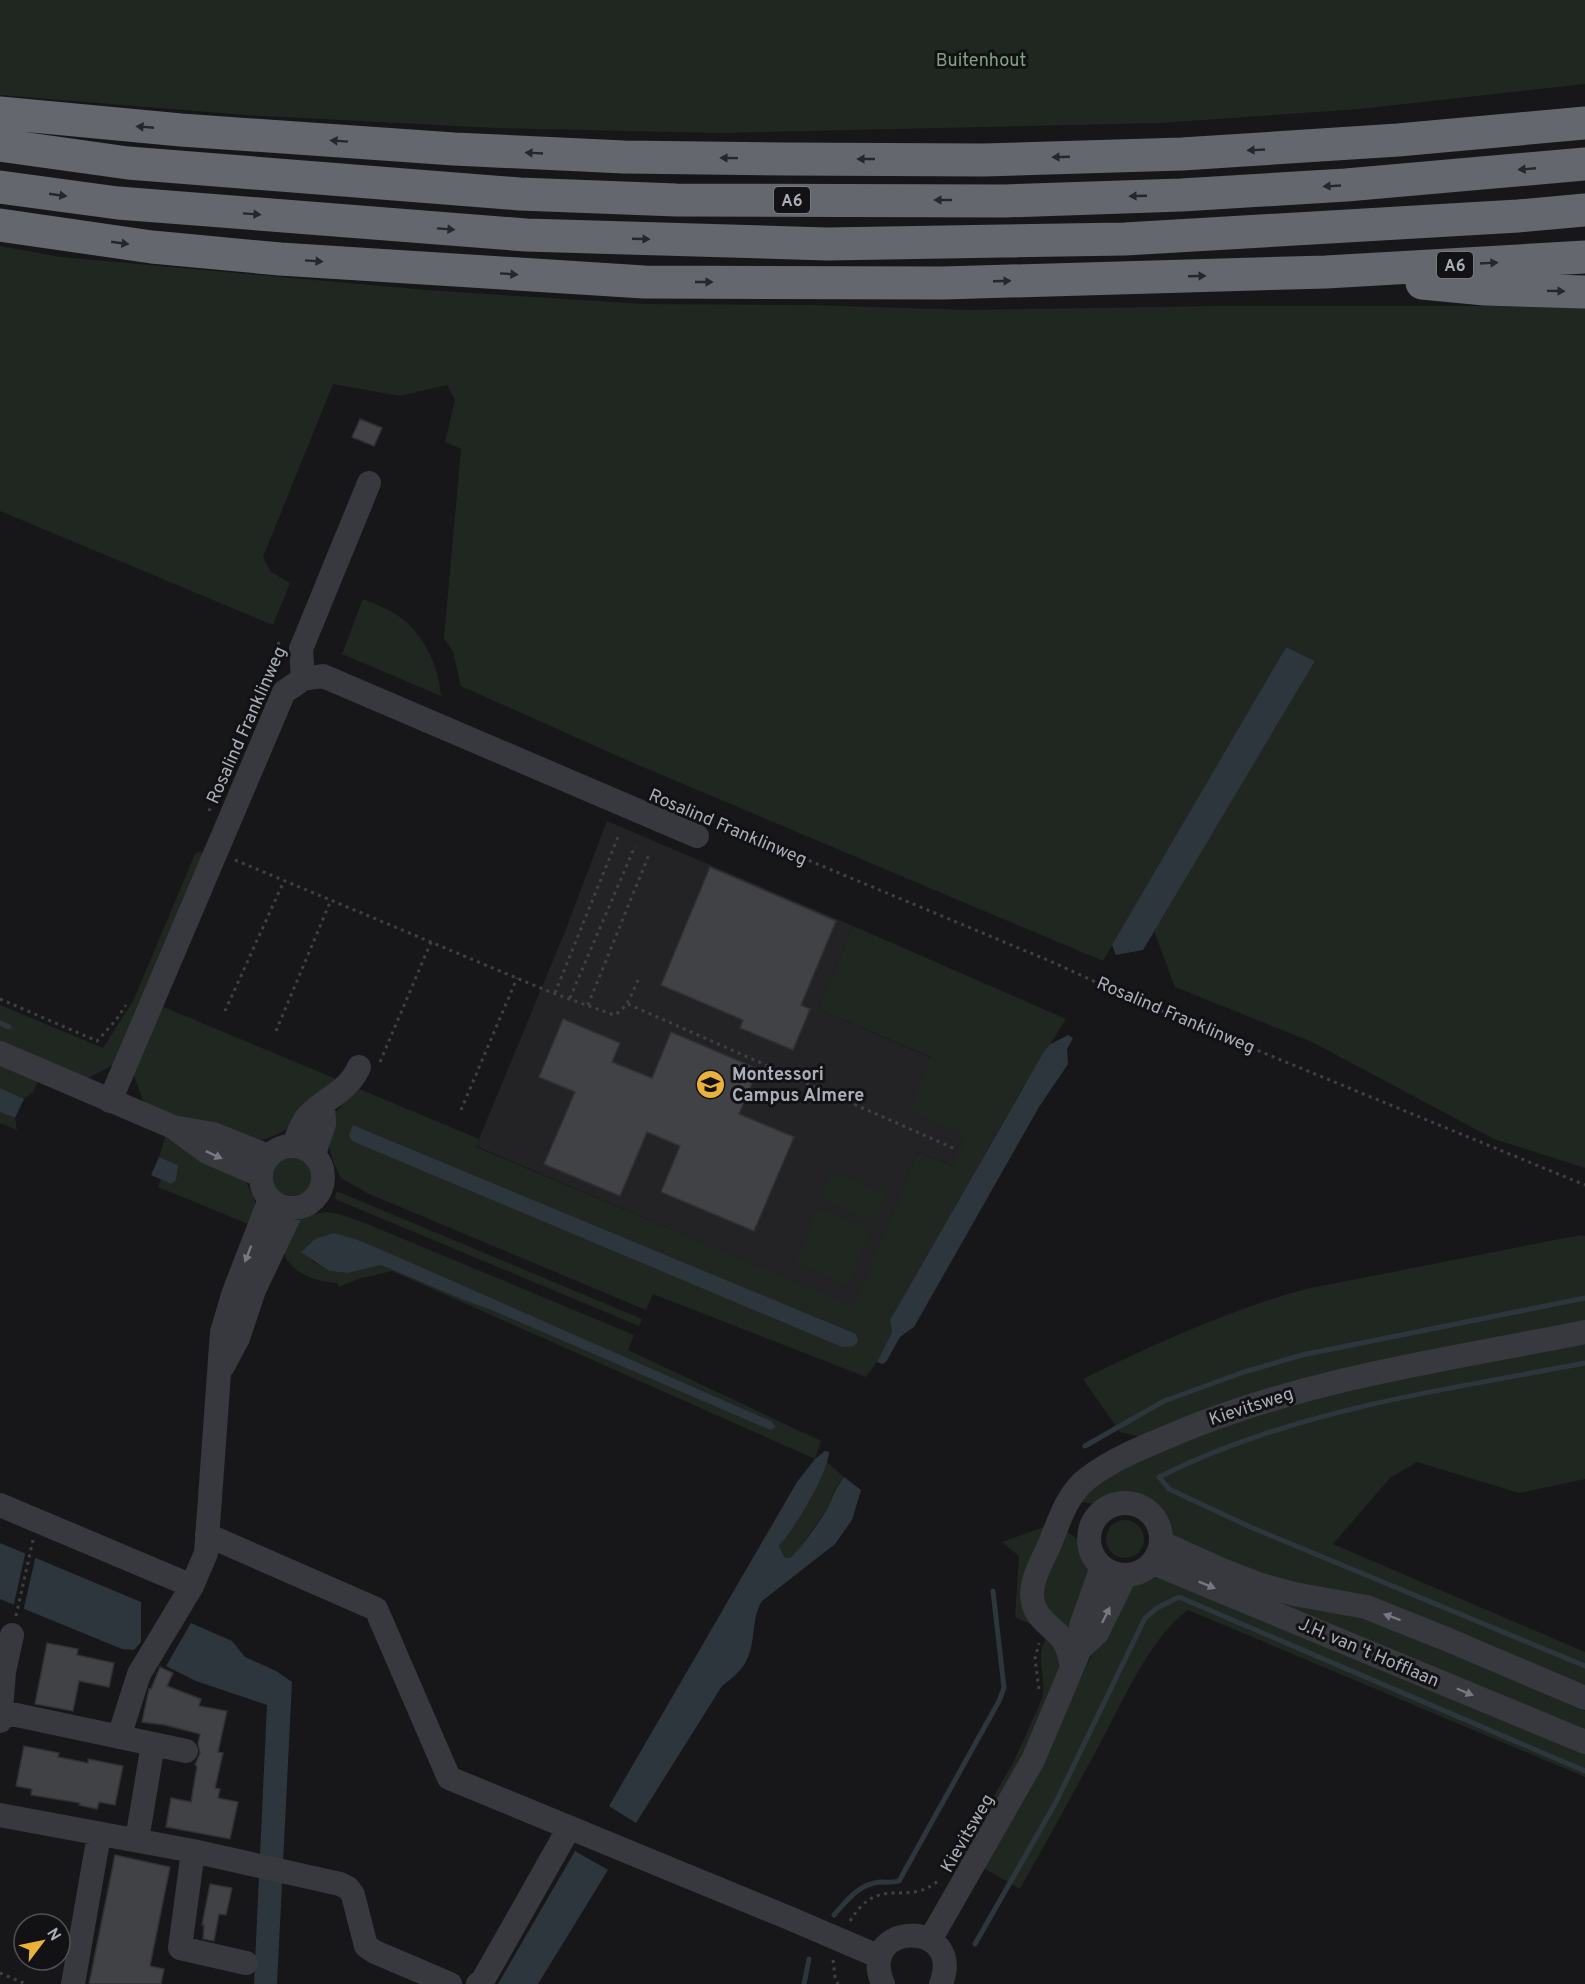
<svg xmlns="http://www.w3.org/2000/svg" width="1585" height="1984" viewBox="0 0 1585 1984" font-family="Overpass,sans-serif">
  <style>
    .built { fill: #232326 }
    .green { fill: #1f2720; fill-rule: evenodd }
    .water { fill: #2d363c }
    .pier { fill: #171719 }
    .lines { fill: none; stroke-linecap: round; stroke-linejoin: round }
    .stream { stroke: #2d363c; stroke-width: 5 }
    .building { fill: #414246; stroke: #313135; stroke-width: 1.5 }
    .path { stroke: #3e4045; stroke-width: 3; stroke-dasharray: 3 4.5; stroke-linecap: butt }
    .minor { stroke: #38393e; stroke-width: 24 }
    .highway { stroke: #64676e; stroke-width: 33 }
    .oneway { fill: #26272a }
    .oneway2 { fill: #767981 }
    .labels { text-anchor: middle; stroke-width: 6; stroke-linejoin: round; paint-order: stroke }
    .shield { fill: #121214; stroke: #7c7f87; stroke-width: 1.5 }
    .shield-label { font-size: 16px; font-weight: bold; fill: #a9aeb8 }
    .park-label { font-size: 18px; fill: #81a383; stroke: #121214 }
    .street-label { font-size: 18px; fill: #a9aeb8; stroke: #121214 }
    .poi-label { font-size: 18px; font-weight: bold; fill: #a9aeb8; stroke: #121214; text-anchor: start }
  </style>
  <rect width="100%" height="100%" fill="#171719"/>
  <path class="built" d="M607,821L853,926L818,1009L932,1058L967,1135L954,1166L918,1152L853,1307L476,1146L564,934Z"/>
  <path class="green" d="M0,0H1585V84L1360,109L1160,123L717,133L496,128L246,115L0,95Z
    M0,246L61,257L426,290L643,304L811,305L969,310L1215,306H1484L1585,302V1168L1494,1139L1312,1042L1175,987L1154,931L1315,661L1286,647L1103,961L631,762L461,686L453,652L444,638L461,449L445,442L455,400L447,385L399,396L333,384L263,557L271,572L290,583L273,625L0,511Z
    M363,599C377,605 394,611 405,621C426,639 439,668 441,696L342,654Z
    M199,852L205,854L117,1063L86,1079L0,1043V1005L103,1048L133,1001L195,854Z
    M853,926L1066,1019L1022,1089L890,1320L892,1332L877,1362L866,1377L653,1294L646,1310L367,1193L341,1178L333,1162L329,1146L334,1114L357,1088L479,1139L476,1147L853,1306L918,1152L953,1166L966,1135L909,1111L931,1057L818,1009ZM353,1125L849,1331L842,1347Z
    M159,1005L341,1081C320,1100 289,1136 260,1140L177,1117L144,1104L132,1070Z
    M0,1063L39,1079L33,1092L24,1099L0,1088Z
    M0,1112L15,1118L17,1130L0,1123Z
    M166,1134L246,1182L255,1199L253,1226L158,1187L161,1179L171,1184L178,1165L159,1157Z
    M273 1177a19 19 0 1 1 38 0a19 19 0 1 1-38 0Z
    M832,1171L887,1194L875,1222L820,1199Z
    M336,1192H339L642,1319L639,1326L335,1199Z
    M818,1208L871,1230L848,1286L795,1263Z
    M328,1212L339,1214L365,1223L634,1335L628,1350L821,1441L815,1459L392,1271L358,1279L339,1287L337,1283C316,1281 292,1275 284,1253L298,1220L314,1214ZM358,1240L771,1421L770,1430L491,1310L461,1299L381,1265L348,1273L329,1271L311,1260Z
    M1580,1235L1585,1236V1327L1151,1439L1120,1432L1083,1379C1155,1344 1228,1310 1306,1289Z
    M1585,1337V1479L1519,1493L1417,1462L1390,1478L1333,1544L1585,1652V1690L1287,1588L1172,1536L1158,1509L1140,1498L1121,1496L1094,1504L1082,1502L1087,1486L1255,1408Z
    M827,1462L844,1477L838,1484L826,1510L797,1553L790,1558H785L779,1546L810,1500Z
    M1106 1539a19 19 0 1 1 38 0a19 19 0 1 1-38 0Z
    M1052,1524L1035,1626L1015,1617L1019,1556L1002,1542Z
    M1064,1529L1081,1542L1093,1570L1071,1637L1044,1614L1041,1585Z
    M1195,1564L1355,1614L1585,1711V1736L1326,1627Z
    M1155,1576L1585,1748V1777L1188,1610C1148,1639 1120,1708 1096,1751C1071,1797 1046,1843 1020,1889L982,1867L1040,1764L1116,1604L1133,1583Z
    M1049,1635L1063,1660L1021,1760L962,1865L956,1862L1014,1761L1042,1699C1048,1677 1032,1655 1049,1635Z"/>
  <path class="water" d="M1286,647L1315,661L1143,950L1116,955L1112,945Z
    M1068,1035L1073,1038L1067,1049L1068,1064L1039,1107L914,1327L900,1337L886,1362L882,1364L877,1362L892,1332L890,1320L1042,1055L1049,1045Z
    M0,1088L24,1099L15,1118L0,1112Z
    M353,1125L849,1331L856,1334L858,1341L854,1346L842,1347L352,1141L349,1135Z
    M159,1157L178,1165L176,1180L171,1184L151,1175Z
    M334,1233L358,1240L382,1250L771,1421L776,1427L770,1430L491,1310L461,1299L381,1265L348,1273L329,1271L301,1252L315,1239Z
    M825,1451L829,1452C828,1474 794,1529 779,1546L785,1558H790C801,1549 821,1520 828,1507C833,1496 837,1486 844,1477L861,1490L852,1520L835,1544L762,1601C751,1618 756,1639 748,1657C743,1670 732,1678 722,1686L636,1823L609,1806L797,1482L815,1459Z
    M0,1543L141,1602V1642L134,1650L122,1649L0,1599Z
    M191,1623L232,1641L245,1657L276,1671L292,1682L277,1984H254L267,1705L196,1681L166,1666Z
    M575,1851L608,1870L538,1984H498Z"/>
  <path class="pier" d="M26,1550L36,1555L23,1612L13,1608Z"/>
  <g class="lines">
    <path class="stream" d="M0,1023L9,1027
      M1585,1363C1440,1391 1292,1410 1159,1477L1169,1489L1248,1526L1585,1666
      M1085,1446L1164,1401L1244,1372L1302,1355L1585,1298
      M834,1915C847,1900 859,1884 880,1882C887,1882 893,1883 899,1881L999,1701L1004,1688L993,1591
      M975,1944L1056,1802L1145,1618L1157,1608L1179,1597L1585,1771
      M804,1984L809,1959"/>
  </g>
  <path class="building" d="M360,419L382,428L374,446L352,437Z
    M710,867L836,921L801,1005L810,1009L793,1050L740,1028L743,1020L661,985Z
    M563,1019L620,1043L612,1062L652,1078L671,1032L758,1069L739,1114L794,1137L754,1231L661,1192L680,1146L647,1132L620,1196L544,1164L575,1092L539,1077Z
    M47,1643L78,1649L77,1655L114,1663L109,1687L79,1681L73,1711L35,1704Z
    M160,1667L173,1673L167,1686L201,1699L199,1706L227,1711L218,1752L223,1753L215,1788L220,1789L218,1798L238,1802L230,1839L166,1827L171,1798L191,1802L197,1766L195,1765L200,1753L198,1744L200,1734L165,1725L142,1722L149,1689H151Z
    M24,1746L59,1753L58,1757L88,1763V1759L123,1766L115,1805L99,1802L97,1809L79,1805L80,1803L31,1795L32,1789L16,1786Z
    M115,1855L170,1867L150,1966L164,1969L161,1984H89Z
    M210,1884L232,1888L226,1915L219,1914L214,1941L203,1939L204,1925H202Z"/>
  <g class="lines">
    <path class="path" d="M209,811L280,640
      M712,820L1052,962L1135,1000L1585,1185
      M235,860L550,992L614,1015C628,1008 632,993 638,980
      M555,993L618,837
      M570,998L635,846
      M0,999L97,1041L116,1020L126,1005
      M628,1004L953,1148
      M588,1005L650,852
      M225,1011L284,881
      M276,1031L331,900
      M380,1062L431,942
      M461,1110L517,978
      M16,1616L33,1540
      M1039,1689L1035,1659L1039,1643
      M850,1921C880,1872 906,1909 939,1880
      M833,1960L835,1977L838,1984
      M0,1973L26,1984"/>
    <path class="minor" d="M303,679L301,649L369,483
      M0,1053L173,1127L207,1152L260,1175
      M110,1101L284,692L303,679L323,676L697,836
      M178,1128L213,1134L268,1156
      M293,1145C298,1136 301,1123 308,1116C326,1097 348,1092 359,1067
      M261 1177a31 31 0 1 1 62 0a31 31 0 1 1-62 0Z
      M314,1154L324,1124L323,1104
      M223,1366L238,1338L254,1290L293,1208
      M1089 1539a36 36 0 1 1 72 0a36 36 0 1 1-72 0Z
      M0,1505L192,1586
      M207,1535L376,1609L449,1778L789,1918L880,1957
      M1162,1543L1222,1570L1258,1584L1294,1594L1366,1607L1446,1639L1585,1698
      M1153,1563L1585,1742
      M1080,1649L1097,1633L1125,1576
      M1072,1668C1070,1656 1068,1644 1059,1635C1047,1623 1033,1616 1032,1595C1032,1579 1041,1563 1048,1548C1058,1525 1066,1494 1088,1478C1113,1459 1143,1447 1172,1435C1303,1379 1446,1360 1585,1332
      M2,1712L186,1751
      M0,1721L4,1672L12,1635
      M119,1737L139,1674L192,1586L206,1553L222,1332L234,1292L270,1199
      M0,1815L193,1851L180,1948L246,1963
      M137,1840L153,1744
      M193,1851L340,1884L348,1888L353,1895L366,1946L375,1952L450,1984
      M930,1940L1033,1760L1080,1649L1081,1626L1102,1567
      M73,1984L99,1835
      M478,1984L483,1980L569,1828
      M883,1984C856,1920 966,1919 941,1984"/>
    <path class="highway" d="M0,113L181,130L454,149L624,157L787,159L984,160L1182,154L1398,140L1585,123
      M0,145L128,163L520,194L676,200L1005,201L1181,195L1346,185L1585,164
      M0,187L118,203L526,235L827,244L1125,239L1518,216L1585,210
      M0,225L152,247L280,259L644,282L943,283L1326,272L1585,257
      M1422,283L1485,289L1585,292"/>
  </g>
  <defs><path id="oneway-solid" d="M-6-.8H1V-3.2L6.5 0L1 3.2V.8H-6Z" transform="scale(1.5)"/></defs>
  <g class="oneway">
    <use href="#oneway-solid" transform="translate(145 127) rotate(-175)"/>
    <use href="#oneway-solid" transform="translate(339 141) rotate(-176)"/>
    <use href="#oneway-solid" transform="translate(1256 150) rotate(177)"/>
    <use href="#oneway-solid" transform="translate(534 153) rotate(-177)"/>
    <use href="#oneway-solid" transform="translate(1061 157) rotate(178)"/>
    <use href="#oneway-solid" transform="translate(729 158) rotate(-179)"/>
    <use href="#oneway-solid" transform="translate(866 159) rotate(-180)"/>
    <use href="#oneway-solid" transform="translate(1527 169) rotate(175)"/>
    <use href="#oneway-solid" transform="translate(1332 186) rotate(177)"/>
    <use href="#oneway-solid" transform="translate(58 195) rotate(8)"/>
    <use href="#oneway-solid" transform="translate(1138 196) rotate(178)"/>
    <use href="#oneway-solid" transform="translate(943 200) rotate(-180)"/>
    <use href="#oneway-solid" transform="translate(252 214) rotate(4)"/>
    <use href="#oneway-solid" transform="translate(446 229) rotate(4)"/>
    <use href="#oneway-solid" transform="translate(641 239) rotate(2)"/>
    <use href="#oneway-solid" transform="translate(120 243) rotate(8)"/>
    <use href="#oneway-solid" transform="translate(314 261) rotate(4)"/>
    <use href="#oneway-solid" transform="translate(1489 263) rotate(-3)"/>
    <use href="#oneway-solid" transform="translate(509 274) rotate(4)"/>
    <use href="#oneway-solid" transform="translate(1197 276) rotate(-2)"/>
    <use href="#oneway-solid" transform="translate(1002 281) rotate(-2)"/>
    <use href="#oneway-solid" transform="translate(704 282)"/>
    <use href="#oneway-solid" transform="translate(1556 291) rotate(1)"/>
  </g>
  <g class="oneway2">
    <use href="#oneway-solid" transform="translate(214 1155) rotate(25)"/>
    <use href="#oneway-solid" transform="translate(248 1254) rotate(111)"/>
    <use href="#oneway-solid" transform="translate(1207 1585) rotate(22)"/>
    <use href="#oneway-solid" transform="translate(1106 1615) rotate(-64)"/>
    <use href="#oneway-solid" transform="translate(1392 1617) rotate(-160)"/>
    <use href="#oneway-solid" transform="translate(1465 1692) rotate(23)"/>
  </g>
  <defs>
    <symbol id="school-disc" viewBox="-11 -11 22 22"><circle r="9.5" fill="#ecb13b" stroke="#121214"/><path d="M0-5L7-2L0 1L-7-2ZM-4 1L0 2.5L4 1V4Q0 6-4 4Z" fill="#111"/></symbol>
  </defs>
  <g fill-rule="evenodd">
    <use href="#school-disc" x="694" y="1068" width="33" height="33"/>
  </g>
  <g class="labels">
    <g class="shield">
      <rect x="774" y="187" width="36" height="26" rx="4.5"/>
      <rect x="1437" y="252" width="36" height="26" rx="4.5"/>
    </g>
    <g class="shield-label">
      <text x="792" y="206">A6</text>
      <text x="1455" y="271">A6</text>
    </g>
    <g class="park-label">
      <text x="981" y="66">Buitenhout</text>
    </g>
    <g class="street-label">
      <text transform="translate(246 725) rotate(-66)" y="6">Rosalind Franklinweg</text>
      <text transform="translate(728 827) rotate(23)" y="6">Rosalind Franklinweg</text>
      <text transform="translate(1176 1015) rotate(23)" y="6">Rosalind Franklinweg</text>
      <text transform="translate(1251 1406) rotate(-18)" y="6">Kievitsweg</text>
      <text transform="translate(1369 1652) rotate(23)" y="6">J.H. van 't Hofflaan</text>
      <text transform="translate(967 1833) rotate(-60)" y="6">Kievitsweg</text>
    </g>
    <g class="poi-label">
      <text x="732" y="1080">Montessori<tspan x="732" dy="21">Campus Almere</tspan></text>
    </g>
  </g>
  <g transform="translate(42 1942) rotate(58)"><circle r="28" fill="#121214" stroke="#4e5056" stroke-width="1.5"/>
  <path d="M0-4.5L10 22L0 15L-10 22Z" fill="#ecb13b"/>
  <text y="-9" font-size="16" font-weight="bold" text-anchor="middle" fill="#a9aeb8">N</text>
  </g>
</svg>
